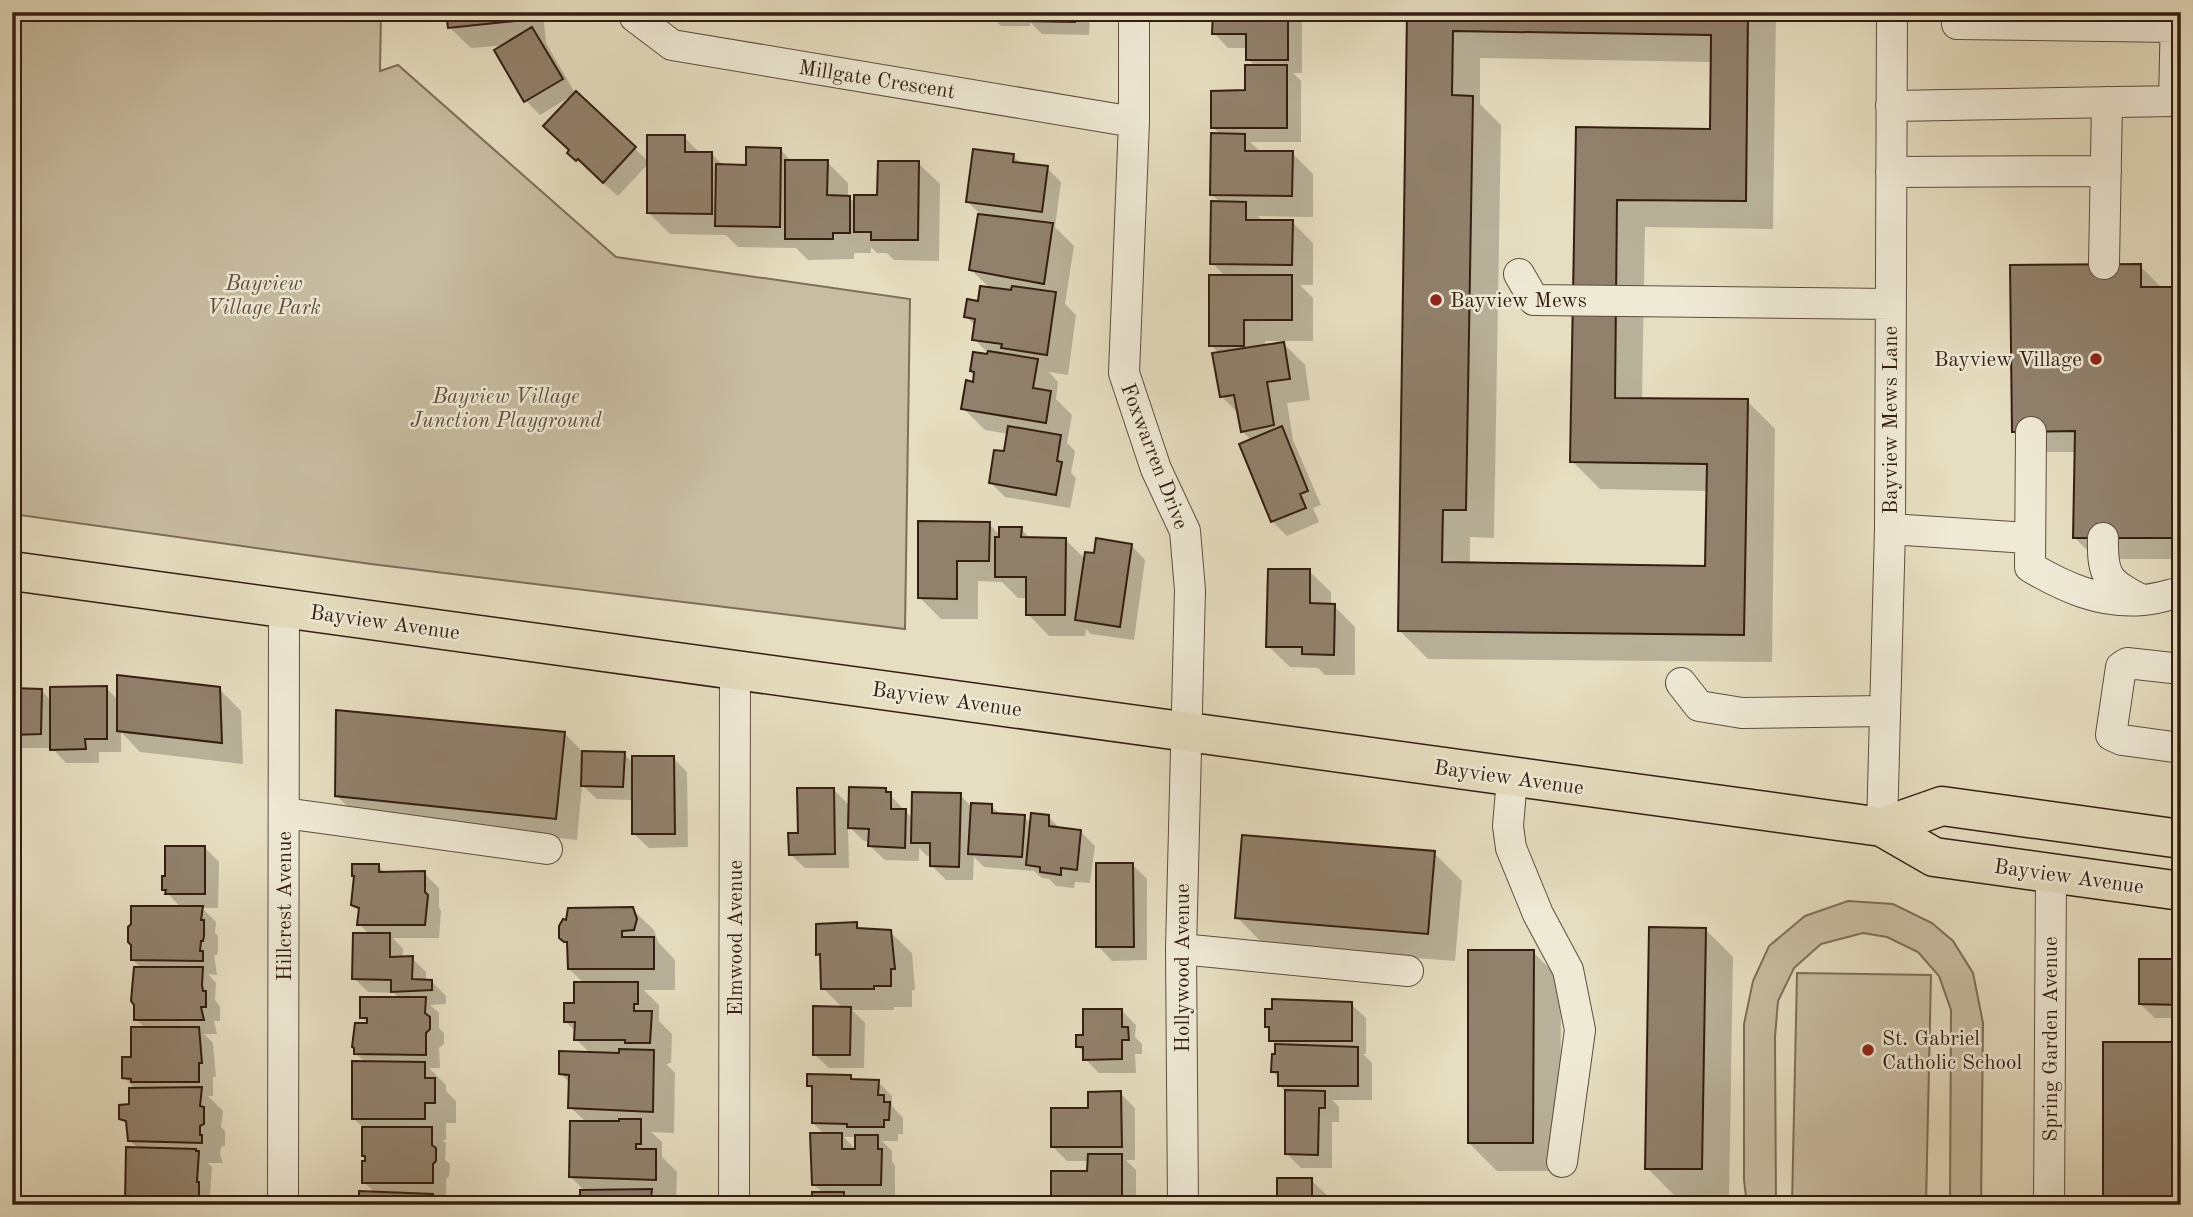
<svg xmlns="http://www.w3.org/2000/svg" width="2193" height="1217" viewBox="0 0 2193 1217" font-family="'Old Standard TT',serif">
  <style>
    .green { fill: #c8bda2; stroke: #7e6d5a; stroke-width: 2 }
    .shadow { fill: #0003; fill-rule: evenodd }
    .building { fill: #91816c; stroke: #341d11; stroke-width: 2; fill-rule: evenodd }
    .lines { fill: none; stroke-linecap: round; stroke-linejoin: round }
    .minor-casing { stroke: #604d3d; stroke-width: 32 }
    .major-casing { stroke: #341d11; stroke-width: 41 }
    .minor { stroke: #efead6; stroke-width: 30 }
    .major { stroke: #e6dec0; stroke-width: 38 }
    .poi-dot { fill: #8f2418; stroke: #efead6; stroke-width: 2.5 }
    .labels { text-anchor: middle; stroke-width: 5; stroke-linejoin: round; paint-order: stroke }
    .street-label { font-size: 21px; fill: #341d11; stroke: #efead6 }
    .park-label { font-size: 21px; font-style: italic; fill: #604d3c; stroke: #efead6 }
    .poi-label { font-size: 21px; fill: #341d11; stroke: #efead6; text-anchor: start }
  </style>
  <rect width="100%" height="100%" fill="#e6dec0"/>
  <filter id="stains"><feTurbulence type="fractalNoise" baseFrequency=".00286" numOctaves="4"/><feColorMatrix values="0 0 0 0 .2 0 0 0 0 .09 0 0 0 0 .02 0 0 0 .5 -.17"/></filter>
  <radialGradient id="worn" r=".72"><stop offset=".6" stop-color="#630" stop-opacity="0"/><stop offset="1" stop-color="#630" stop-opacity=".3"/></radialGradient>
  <path class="green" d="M12,12H381L380,71L398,65L616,257L910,299L905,629L371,564L12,514Z
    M1848,901L1893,904L1932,923L1953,941L1973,973L1983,1023L1981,1205H1950L1951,1010L1939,976L1918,952L1887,937L1863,933L1821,944L1794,968L1778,1001L1775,1037L1776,1205H1747L1744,1180V1024L1753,981L1769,946L1805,916Z
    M1797,973L1931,975L1926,1205H1792Z"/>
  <path class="shadow" d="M448,12H543L546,43L575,93L649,162L684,137L701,154H712L724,166L748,167L781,150L792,162H827L848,183V197L856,204L879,197L918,163L940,184L939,261L894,260L887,253H877L871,247V253H854V259L808,260L796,248L738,247L726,235L670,234L649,213V163L618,196L569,153L571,96L540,115L526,101L507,45L471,48L449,27Z
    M913,12H959V19H920Z
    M960,12H1090L1089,35L1042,34L1030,22V26H1001L997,22H969Z
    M1214,12H1302V73H1293L1301,81V142H1250L1261,152L1292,153L1313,174V217L1258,216L1264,222H1292L1313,243V285H1300L1313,298V341H1265V346L1283,343L1305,365L1310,400L1287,403L1293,440L1321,505L1313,508L1319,522L1287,536L1272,521L1252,441L1242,431L1239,414L1221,396L1220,354L1211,345L1225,276L1212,263L1221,203L1211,194L1221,135L1213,127L1246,92L1256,67L1248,59V48H1228L1214,33Z
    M1408,12H1776L1773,229L1645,227L1642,400L1747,401L1775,429L1772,662L1428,659L1400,631ZM1480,58L1713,62L1712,131L1578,129L1572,461L1600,489L1708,491L1707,567L1470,564V537L1494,538L1501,125L1480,104Z
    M1013,156L1022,164L1047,168L1061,182L1055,227L1074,246L1065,304L1076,315L1068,375L1049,372L1058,382L1056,399L1072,415L1067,443L1075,451L1071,473L1076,478L1070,508L1005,497L991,483L1005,453L1009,434L985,430L963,408L974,384L976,375L971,371L992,357L974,339L976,326L966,317L991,289L971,270L980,214L968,202Z
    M2140,266L2161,287L2181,289V559H2096L2075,538L2076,452H2035L2014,431Z
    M989,524L1001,536L1021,529L1031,539L1066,540L1085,559L1131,545L1145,560L1134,640L1091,634L1086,629L1085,636H1049L1028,614V598H1018L1002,582L978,581V619H941L920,598Z
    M1309,571L1331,592V605L1334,606L1355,627V675H1325L1318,668L1290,667L1268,646Z
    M106,688L118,700L219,689L241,711L243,764L140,752L121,732V752H99V763H66L52,748H20L12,740V690H41L51,701Z
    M564,733L583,752L624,754L633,763L673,758L687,772L688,847L649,848L634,834V800L597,799L582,785L577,840L358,817L336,795Z
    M834,790L850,806L885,790L913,819L960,795L972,807L991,806L1001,815L1024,817L1032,824L1048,817L1061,829L1080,831L1095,846L1090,883L1075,882L1074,888L1056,886L1049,879L1042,878L1034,871L984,867L974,857L973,880H946L932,866V856H927L919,848V861L885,860L870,846V842L864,841L848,826L849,868H805L790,854L800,835Z
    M204,847L219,862L218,908H202L216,922L215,933L218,936V951L217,955H214L217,975L208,974L216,983L215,1000L220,1007V1021H214L217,1034H204L213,1043L216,1077H213V1096H208L223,1111L221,1127L225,1131V1146L221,1147L220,1155L223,1163H208L212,1167L210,1196L213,1205H130L127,1201L139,1149L130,1141L128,1126L121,1118L130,1106L136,1090L124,1077L145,1028L136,1019L142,969L133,960L181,908L164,889Z
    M1434,853L1462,881L1455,961L1265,946L1237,917Z
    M1133,865L1147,879V960L1112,961L1098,946Z
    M378,866L386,873H424L439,888V908L441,911L439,938H393L403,949V958H412L426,972V981L432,982L446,996V1004L430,1005L439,1013V1028L444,1033V1044L439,1048L440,1068H429L446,1085V1091L456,1101V1123H446V1140H442L446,1143L445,1160L450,1164L449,1176L446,1179V1197H433L441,1205H360L375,1193L364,1182L367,1159L364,1156V1128L354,1119L366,1063L356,1054L369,1025L362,1017L400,999L394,993L368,992L354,978L369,934L359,924L360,912L353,905Z
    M632,909L654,930L658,942L675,960V990H644L659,1005V1021L672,1034L671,1063L666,1064L675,1073L674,1133L651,1132L662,1142V1157L677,1172L676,1201L661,1200L665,1205H582L586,1192L571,1177L586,1122L570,1107L571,1084L560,1073L591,1054L576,1039V1032L565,1021L584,983L569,969V945L561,937Z
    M856,924L862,930L890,932L912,953L915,990H912V1007H894V1010H852L865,1023L864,1068H829L814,1054L843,1008L823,988L822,958L818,954Z
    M1705,929L1733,957L1729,1197L1675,1196L1647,1168Z
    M1533,952L1561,980L1560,1171H1497L1469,1143Z
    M2181,961V1018H2155L2140,1004Z
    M1351,1004L1366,1018V1054H1363L1372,1063V1100H1332L1339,1107V1122H1332V1168H1301L1286,1153L1287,1093L1279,1085V1078L1273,1072L1277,1046L1271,1040V1030L1267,1026Z
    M1121,1010L1136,1025L1135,1037L1142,1044V1054H1135L1136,1073H1099L1085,1059V1053L1077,1046L1085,1036Z
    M850,1077L855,1081L878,1082L892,1096V1106L903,1118V1134H898V1141H882L892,1151V1162L895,1165V1199L847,1198L854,1205H813L824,1194L813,1184L825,1135L813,1123L814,1091L808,1085ZM844,1137H856V1150Z
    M1120,1093L1135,1108V1160H1126L1136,1170V1205H1053L1089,1172V1161H1067L1053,1147L1090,1110Z
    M1311,1180L1333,1201V1205H1279Z"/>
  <path class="building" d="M446,12H524L525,20L448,28Z
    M1026,12H1076L1075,22L1026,21Z
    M1213,12H1288V60H1246V34H1212Z
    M1407,12H1748L1746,201L1617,200L1615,398L1748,399L1744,635L1398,631ZM1453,31L1711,35L1710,129L1576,127L1570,462L1707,464L1705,566L1442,562L1443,510H1466L1473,96L1452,95Z
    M532,27L563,79L524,102L494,50Z
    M1245,65H1287V128H1211V91L1245,90Z
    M576,91L636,147L603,183L578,159L576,161L567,153L569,150L543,126Z
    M1211,133L1245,134V151H1293L1292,196L1210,195Z
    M647,135H685V152H712V214L647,213Z
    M746,147L781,148L780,227L715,226L716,164L746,165Z
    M973,149L1014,154L1013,162L1048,166L1042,212L966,202Z
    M785,160H828L827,195L850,196V233H833V239H785Z
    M878,161H919L918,240H871V232H854V195H877Z
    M1211,201L1246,202V220H1293L1292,265L1210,264Z
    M978,214L1053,223L1044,284L969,270Z
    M2141,264V287H2181V538H2073L2075,431L2012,432L2010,265Z
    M1209,275H1292V320H1244V346H1209Z
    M980,286L1011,290L1012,286L1056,292L1047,355L1001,348L1002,344L972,340L975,319L964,317L967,299L978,301Z
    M1284,342L1290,379L1267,382L1274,425L1241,432L1234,395L1220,397L1212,353Z
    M988,351L1038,359L1033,388L1051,391L1046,423L961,409L966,380L973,382L974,372L970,371L973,352L987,354Z
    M1008,426L1061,435L1057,461L1062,462L1056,495L989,483L994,450L1004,451Z
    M1282,426L1308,491L1300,494L1306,508L1271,522L1239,444Z
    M918,521L990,522L989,561H957V599L918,598Z
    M999,527H1022L1021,537L1066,538L1065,615H1026V577H995V537H999Z
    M1096,538L1132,544L1120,627L1075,620L1085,552L1094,553Z
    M1268,569H1310V603L1335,604L1334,655L1302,654V647H1266Z
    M117,675L220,687L222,743L117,731Z
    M107,686V739H85L86,749L50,750V687Z
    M12,688L42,689L41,734L12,735Z
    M336,710L565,732L556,819L335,796Z
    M582,751L625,752L623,787L581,786Z
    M632,756H674L675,834H632Z
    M849,787L886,788V792H891V809H906L905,848L868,846L869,829L848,828Z
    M797,788H834L835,854L789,855L788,833H798Z
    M912,792L961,793L959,867L930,866V843H911Z
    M971,803L992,804V813L1025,815L1022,857L968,854Z
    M1031,813L1049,815V826L1081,830L1077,870L1061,868V875L1040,872V867L1026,865Z
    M1242,835L1435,851L1428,934L1235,918Z
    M165,846H205V894H165L166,890H162V876H165Z
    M1096,863H1133L1134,947H1096Z
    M352,864H379V872L425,871V892L428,895L425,925H357L359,908L351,905L354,876H352Z
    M131,906H203L201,920H204V936L203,941H201L200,951H203V961L131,960V945L128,942V927L131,924Z
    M633,907L637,919L634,930L622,931V937H654V969H568L567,942H564L559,938V926L563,919L566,920L568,908Z
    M857,922V928L891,930L895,969H891V986H874V989H821L820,954L816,955V924Z
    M1649,927L1706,928L1702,1169H1645Z
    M353,933H390V957L413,956L412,979L432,980V990L391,992V980L352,979Z
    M1468,950H1534L1533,1143H1468Z
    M2139,959H2181V1005L2139,1004Z
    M134,967H203L202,985L203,991H206V1007H201L204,1020H134V1005L131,1001Z
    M574,982H638V1004H634V1011H652L650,1043H625V1040H574L575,1022H564V1003H574Z
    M360,997H426L425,1013L430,1017V1029L426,1033V1055L354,1054V1048L352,1047L355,1023H367V1018H360Z
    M1272,999L1352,1002V1041H1269V1027H1265V1009H1272Z
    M813,1006L851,1007L850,1055H813Z
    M1083,1009H1122V1027H1128L1129,1040H1122V1059L1083,1060V1047H1076V1035H1083Z
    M131,1027H199L202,1063H199V1082H131V1079L122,1078V1057H131Z
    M2103,1042H2181V1205H2103Z
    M1275,1044L1358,1047V1086H1278V1072H1271L1272,1054H1275Z
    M619,1049L654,1050L653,1112L568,1108L569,1075L559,1074V1051L619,1053Z
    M352,1061L425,1062V1078H435V1103H425V1119H352Z
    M807,1074L851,1075V1079L879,1080L878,1095H884V1102H890L889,1120H884V1127H847V1124L812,1123V1086H807Z
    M202,1087L200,1106L204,1107V1124L200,1126V1135H202V1143L128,1141L126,1121L119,1119V1105L129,1104V1088Z
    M1285,1090L1325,1091V1108H1319L1318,1155L1285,1154Z
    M1121,1091L1122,1147H1051V1108H1088V1092Z
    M619,1119H641V1144H636V1149H656V1180L569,1177L570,1121H619Z
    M362,1127H432V1145L436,1148V1161L433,1164V1183H362V1161H365V1156H362Z
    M810,1133H842V1149H855V1135H878V1149H882L881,1185H812Z
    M126,1147L196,1149V1151H199L197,1182H199V1201H196L195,1203L125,1202Z
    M1088,1154H1122V1205H1051V1171H1087Z
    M1277,1178H1312V1205H1277Z
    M652,1189L650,1205H580V1190Z
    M359,1191L433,1194V1201H440V1205H359Z
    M812,1192H844V1205H812Z"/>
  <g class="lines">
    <defs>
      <path id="minor" d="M634,12L635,17L672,45L1134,122
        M1134,12V122L1124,373L1156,469L1185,531L1190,590L1181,949L1183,1205
        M1957,12V24L2176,27
        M1891,106L2174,101L2176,12
        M1891,172L2106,171
        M2104,264L2107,102
        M1519,274L1534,300L1891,304
        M2031,432L2030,567C2064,587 2101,604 2143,600C2156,599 2168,595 2181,592
        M1890,529L2028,538
        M2103,538C2102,577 2108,583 2142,600
        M2181,669L2127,663L2121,667L2111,735L2122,740L2181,748
        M1681,683L1699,706L1742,713L1885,711
        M1512,778L1508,826L1511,848L1538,914L1568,970L1580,1030L1562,1162
        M284,813L547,849
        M1882,827L1890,529L1892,12
        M1181,949L1408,971
        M283,1205L284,608
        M734,1205L735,670
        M2049,1205L2051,873"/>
      <path id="major" d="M12,571L1882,827L1934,857L2181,891
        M1882,827L1942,806L2181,839"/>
    </defs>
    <use href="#minor" class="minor-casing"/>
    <use href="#major" class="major-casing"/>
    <use href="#minor" class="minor"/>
    <use href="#major" class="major"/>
  </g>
  <g class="poi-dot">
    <circle cx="1436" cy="300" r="7"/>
    <circle cx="2096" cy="359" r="7"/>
    <circle cx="1868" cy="1050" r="7"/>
  </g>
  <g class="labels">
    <g class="street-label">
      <text transform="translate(877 79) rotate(9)" y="7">Millgate Crescent</text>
      <text transform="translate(1890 420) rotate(-90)" y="7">Bayview Mews Lane</text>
      <text transform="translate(1155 456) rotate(69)" y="7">Foxwarren Drive</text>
      <text transform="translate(385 622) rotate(8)" y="7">Bayview Avenue</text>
      <text transform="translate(947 699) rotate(8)" y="7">Bayview Avenue</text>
      <text transform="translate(1509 777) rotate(8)" y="7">Bayview Avenue</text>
      <text transform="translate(2069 876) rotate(8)" y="7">Bayview Avenue</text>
      <text transform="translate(284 906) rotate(-90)" y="7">Hillcrest Avenue</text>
      <text transform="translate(735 938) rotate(-90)" y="7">Elmwood Avenue</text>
      <text transform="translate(1182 968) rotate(-90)" y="7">Hollywood Avenue</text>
      <text transform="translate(2050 1039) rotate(-90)" y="7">Spring Garden Avenue</text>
    </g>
    <g class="park-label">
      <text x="264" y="290">Bayview<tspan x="264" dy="24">Village Park</tspan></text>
      <text x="506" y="403">Bayview Village<tspan x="506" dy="24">Junction Playground</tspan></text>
    </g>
    <g class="poi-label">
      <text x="1450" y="307">Bayview Mews</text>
      <text x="2082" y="366" text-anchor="end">Bayview Village</text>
      <text x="1882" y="1045">St. Gabriel<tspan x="1882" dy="24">Catholic School</tspan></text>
    </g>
  </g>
  <rect width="2193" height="1217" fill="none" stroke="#e6dec0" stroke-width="42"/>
  <rect x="14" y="14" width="2165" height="1189" fill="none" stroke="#341d11" stroke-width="3.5"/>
  <rect x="21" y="21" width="2151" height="1175" fill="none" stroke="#341d11" stroke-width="2"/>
  <rect width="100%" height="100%" filter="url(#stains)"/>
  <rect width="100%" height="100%" fill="url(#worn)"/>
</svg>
